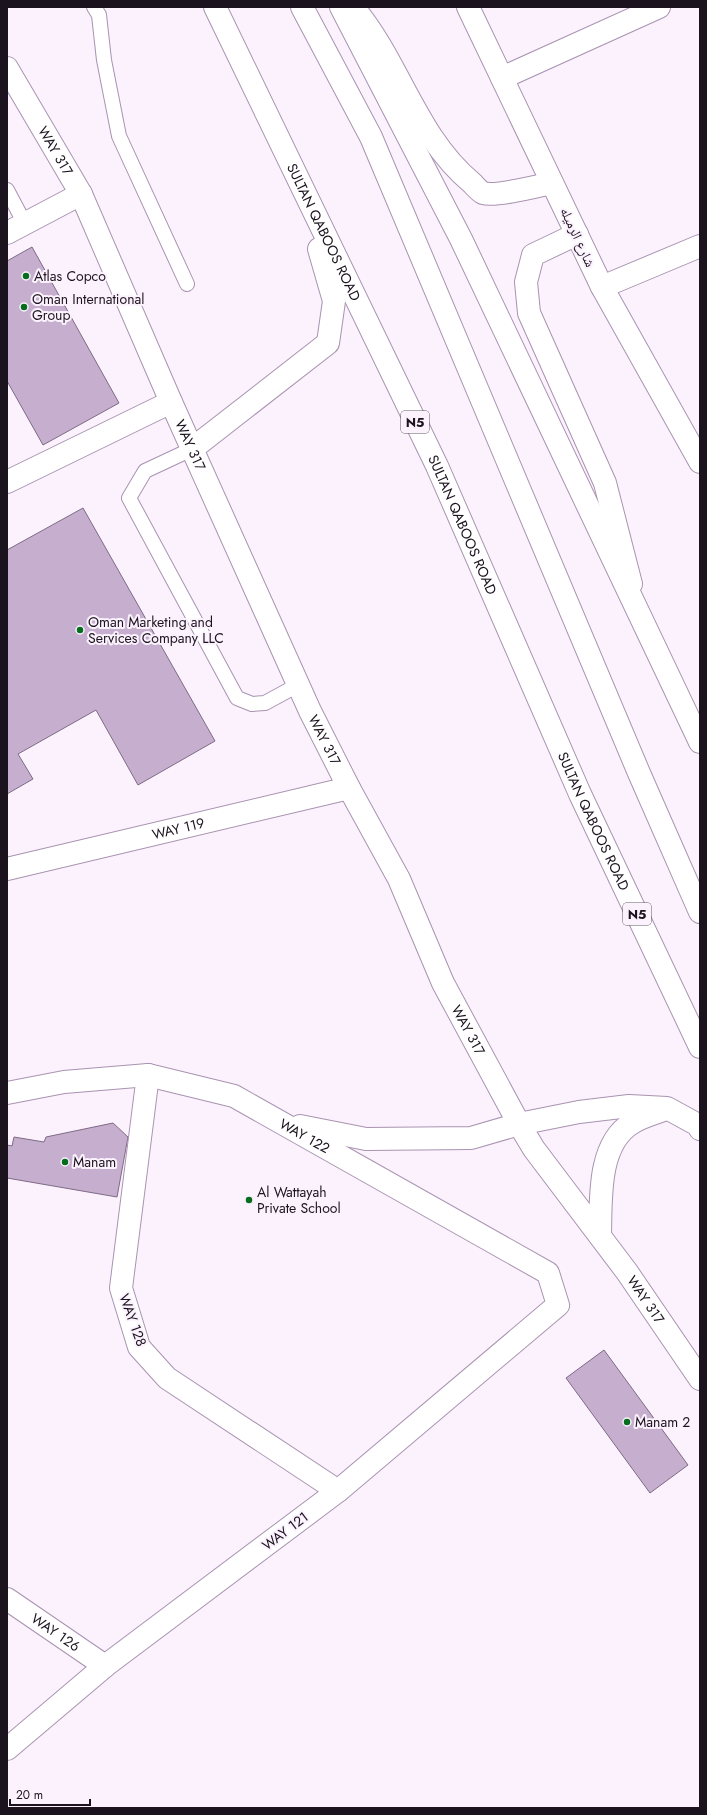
<svg xmlns="http://www.w3.org/2000/svg" width="707" height="1815" viewBox="0 0 707 1815" font-family="Jost,'Noto Naskh Arabic',sans-serif">
  <style>
    .building { fill: #c6afce; stroke: #7e6a85 }
    .lines { fill: none; stroke-linecap: round; stroke-linejoin: round }
    .lane-casing { stroke: #a993b1; stroke-width: 16 }
    .street-casing { stroke: #a993b1; stroke-width: 24 }
    .secondary-casing { stroke: #a993b1; stroke-width: 24 }
    .highway-casing { stroke: #a993b1; stroke-width: 24 }
    .lane { stroke: #fff; stroke-width: 14 }
    .street { stroke: #fff; stroke-width: 22 }
    .secondary { stroke: #fff; stroke-width: 22 }
    .highway { stroke: #fff; stroke-width: 22 }
    .poi-dot { fill: #056e1d; stroke: #fbf2fe; stroke-width: 1.5 }
    .labels { text-anchor: middle; stroke-width: 4; stroke-linejoin: round; paint-order: stroke }
    .shield { fill: #fbf2fe; stroke: #5e5661; stroke-width: 1 }
    .shield-label { font-size: 13px; font-weight: bold; fill: #1b131e }
    .street-label { font-size: 14px; fill: #1b131e; stroke: #fbf2fe }
    .poi-label { font-size: 14px; fill: #1b131e; stroke: #fbf2fe; text-anchor: start }
  </style>
  <rect width="100%" height="100%" fill="#fbf2fe"/>
  <path class="building" d="M32,247L119,403L43,445L7,381V261Z
    M83,508L215,741L138,785L96,710L18,754L33,779L7,794V550Z
    M113,1123L128,1137L117,1197L7,1178V1145L12,1146L14,1137L44,1142L46,1137Z
    M604,1350L688,1465L650,1493L566,1378Z"/>
  <g class="lines">
    <defs>
      <path id="lane" d="M94,7L99,15L104,60L119,136L187,284
        M7,190L25,224
        M192,449L145,471L129,498L237,698L252,704L265,703L298,685"/>
      <g id="street">
        <path d="M502,78L659,7"/>
        <path d="M7,233L81,194"/>
        <path d="M602,287L700,246"/>
        <path d="M7,482L171,402"/>
        <path id="s1" d="M7,869L349,788"/>
        <path d="M148,1075L121,1288L139,1347L167,1378L338,1491"/>
        <path id="s2" d="M7,1093L64,1082L148,1075L234,1096L548,1273L558,1305L338,1491L105,1666L7,1749"/>
        <path id="s3" d="M300,1126L366,1139L471,1138L519,1124L534,1149L627,1272L700,1379"/>
        <path id="s4" d="M7,1599L105,1666"/>
      </g>
      <g id="secondary">
        <path d="M353,7C399,61 416,137 472,183C475,186 479,191 483,193C496,197 538,186 552,183"/>
        <path d="M468,7L602,287L700,462"/>
        <path id="s5" d="M7,68L81,194L171,402L310,711L349,788L399,879L443,983L519,1124"/>
        <path d="M577,234L533,255L526,282L529,313L605,483L631,584"/>
      </g>
      <g id="highway">
        <path id="s6" d="M215,7L437,466L580,794L700,1047"/>
        <path d="M302,7L371,137L639,773L700,912"/>
        <path d="M341,7L461,239L700,742"/>
        <path d="M192,449L328,343L334,301L319,249"/>
        <path d="M519,1124L579,1112L629,1106L667,1108L698,1125L700,1129"/>
        <path d="M600,1236C601,1201 597,1144 632,1123C641,1117 653,1114 663,1110"/>
      </g>
    </defs>
    <use href="#lane" class="lane-casing"/>
    <use href="#street" class="street-casing"/>
    <use href="#secondary" class="secondary-casing"/>
    <use href="#highway" class="highway-casing"/>
    <use href="#lane" class="lane"/>
    <use href="#street" class="street"/>
    <use href="#secondary" class="secondary"/>
    <use href="#highway" class="highway"/>
  </g>
  <g class="poi-dot">
    <circle cx="26" cy="276" r="4"/>
    <circle cx="24" cy="307" r="4"/>
    <circle cx="80" cy="630" r="4"/>
    <circle cx="65" cy="1162" r="4"/>
    <circle cx="249" cy="1200" r="4"/>
    <circle cx="627" cy="1422" r="4"/>
  </g>
  <g class="labels">
    <g class="shield">
      <rect x="401" y="411" width="28" height="22" rx="3"/>
      <rect x="623" y="903" width="28" height="22" rx="3"/>
    </g>
    <g class="shield-label">
      <text x="415" y="427">N5</text>
      <text x="637" y="919">N5</text>
    </g>
    <g class="street-label">
      <text dy="5" stroke="none"><textPath href="#s5" startOffset="96">WAY 317</textPath></text>
      <text dy="5" stroke="none"><textPath href="#s6" startOffset="250">SULTAN QABOOS ROAD</textPath></text>
      <text transform="translate(578 237) rotate(65)" y="5">شارع الرميله</text>
      <text dy="5" stroke="none"><textPath href="#s5" startOffset="420">WAY 317</textPath></text>
      <text dy="5" stroke="none"><textPath href="#s6" startOffset="574">SULTAN QABOOS ROAD</textPath></text>
      <text dy="5" stroke="none"><textPath href="#s5" startOffset="744">WAY 317</textPath></text>
      <text dy="5" stroke="none"><textPath href="#s6" startOffset="898">SULTAN QABOOS ROAD</textPath></text>
      <text dy="5" stroke="none"><textPath href="#s1" startOffset="176">WAY 119</textPath></text>
      <text dy="5" stroke="none"><textPath href="#s5" startOffset="1068">WAY 317</textPath></text>
      <text dy="5" stroke="none"><textPath href="#s2" startOffset="312">WAY 122</textPath></text>
      <text dy="5" stroke="none"><textPath href="#s3" startOffset="439">WAY 317</textPath></text>
      <text transform="translate(133 1320) rotate(70)" y="5">WAY 128</text>
      <text transform="translate(285 1531) rotate(-37)" y="5">WAY 121</text>
      <text dy="5" stroke="none"><textPath href="#s4" startOffset="59">WAY 126</textPath></text>
    </g>
    <g class="poi-label">
      <text x="34" y="281">Atlas Copco</text>
      <text x="32" y="304">Oman International<tspan x="32" dy="16">Group</tspan></text>
      <text x="88" y="627">Oman Marketing and<tspan x="88" dy="16">Services Company LLC</tspan></text>
      <text x="73" y="1167">Manam</text>
      <text x="257" y="1197">Al Wattayah<tspan x="257" dy="16">Private School</tspan></text>
      <text x="635" y="1427">Manam 2</text>
    </g>
  </g>
  <rect width="707" height="1815" fill="none" stroke="#1b131e" stroke-width="16"/>
  <path d="M10 1799v6h80v-6" fill="none" stroke="#1b131e" stroke-width="2"/>
  <text x="16" y="1799" font-size="12" fill="#1b131e" stroke="#fbf2fe" stroke-width="3" paint-order="stroke">20 m</text>
</svg>
